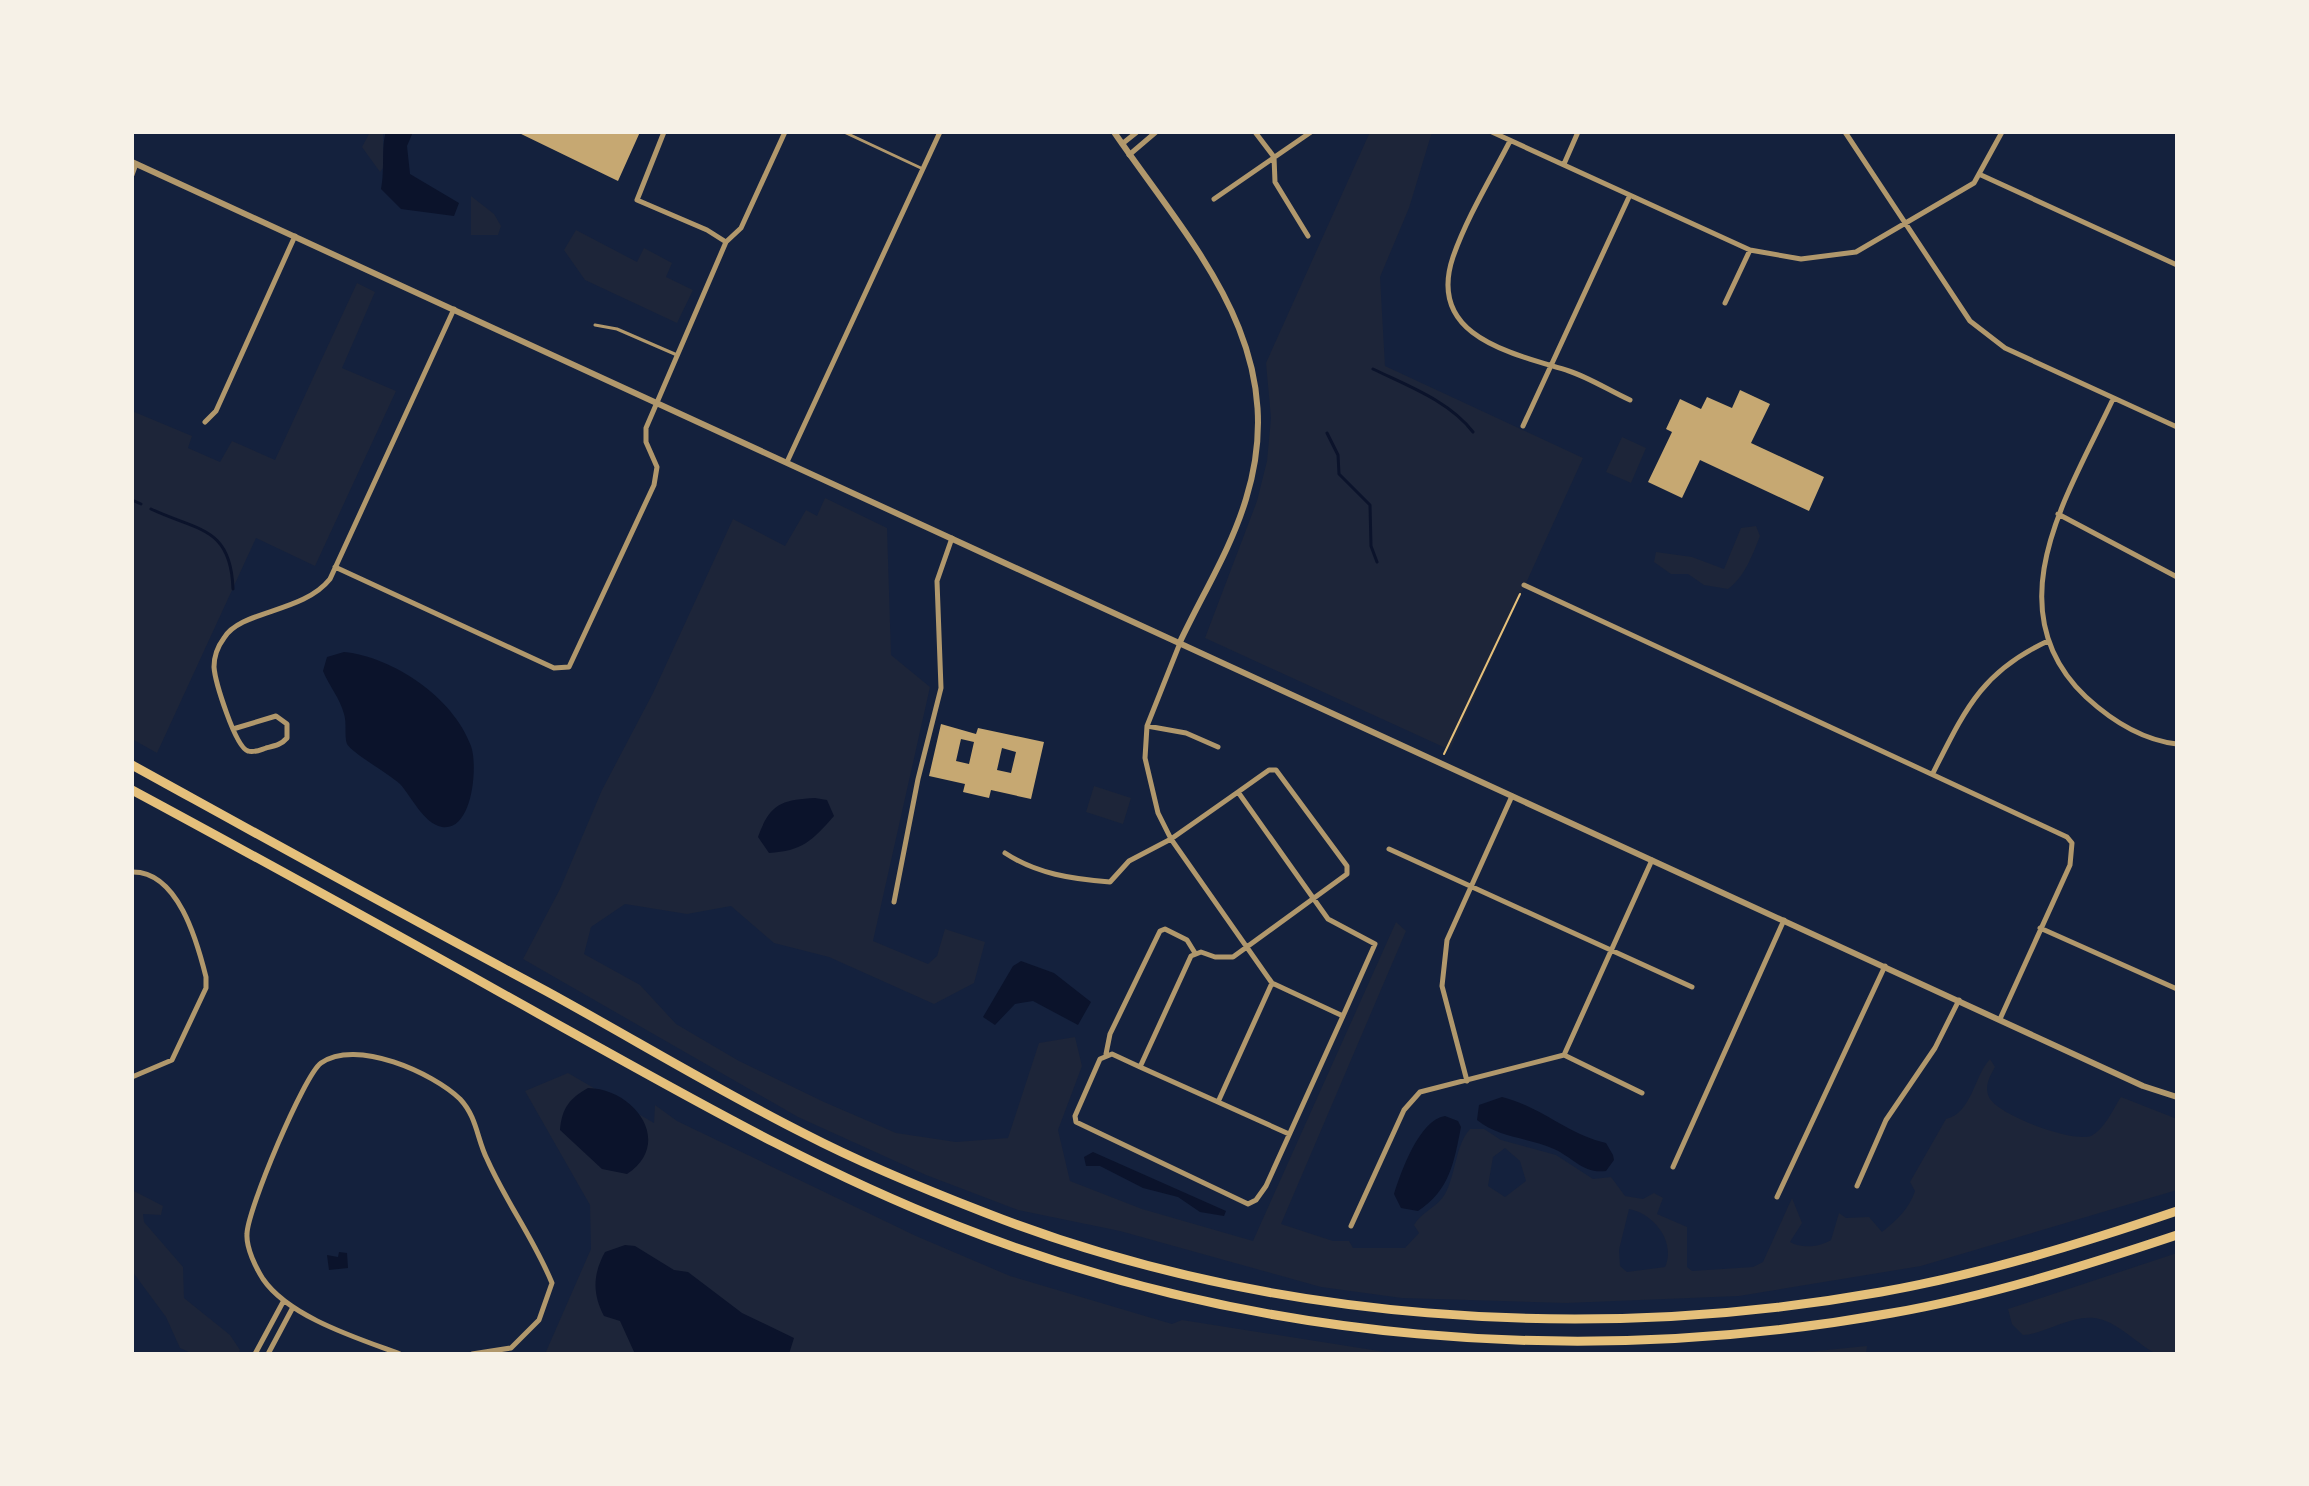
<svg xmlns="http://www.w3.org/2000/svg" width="2309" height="1486" viewBox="0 0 2309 1486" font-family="Quicksand,sans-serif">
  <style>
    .green { fill: #1d2539; fill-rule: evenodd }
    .water { fill: #0b132b }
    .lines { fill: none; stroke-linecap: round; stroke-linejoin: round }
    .stream { stroke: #0b132b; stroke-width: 3 }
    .building { fill: #c6a872; fill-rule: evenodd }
    .path { stroke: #e5c07b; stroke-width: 2 }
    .service { stroke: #b1986c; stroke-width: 3 }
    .minor { stroke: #b1986c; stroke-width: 5 }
    .tertiary { stroke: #b1986c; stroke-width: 6 }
    .motorway { stroke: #e5c07b; stroke-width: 9 }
  </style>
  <rect width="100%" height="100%" fill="#14213d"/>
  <path class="green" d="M370,132H383L384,167L380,172L362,147Z
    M1370,132H1432L1409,208L1380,277L1385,366L1583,458L1450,750L1205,638L1257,501L1267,461L1271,418L1266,363Z
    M471,196L494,214L501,226L498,235H471Z
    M576,230L637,262L644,248L672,263L666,277L693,290L677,323L585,280L564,250Z
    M357,283L375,292L342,368L396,391L315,566L256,538L157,753L132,739V411L192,436L188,448L220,462L232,441L275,460Z
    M1622,437L1646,448L1631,483L1606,472Z
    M825,498L887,528L891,655L930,687L873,941L928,964L937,956L945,929L985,942L974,983L934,1004L829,957L774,943L731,906L687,914L625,904L591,927L584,954L640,985L676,1024L739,1061L824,1102L896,1133L956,1142L1008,1138L1039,1043L1075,1037L1082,1066L1058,1130L1070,1181L1142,1209L1253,1241L1396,922L1406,931L1281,1224L1333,1241H1349L1353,1248H1405L1419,1233L1414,1225C1421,1212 1438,1207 1445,1194C1456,1174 1455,1146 1470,1129H1484L1501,1140L1556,1155L1593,1179L1611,1177L1625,1196L1643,1199L1654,1193L1663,1198L1657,1214L1687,1227V1267L1692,1271L1753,1267L1763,1262L1792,1198L1802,1223L1790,1242C1802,1249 1819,1247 1831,1240L1839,1213L1846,1218L1869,1217L1882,1232C1897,1220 1909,1209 1915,1191L1910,1182L1946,1119C1972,1113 1974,1076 1990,1059L1995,1067C1990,1076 1984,1086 1989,1097C1997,1115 2073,1143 2091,1136C2105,1129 2113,1109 2121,1097L2177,1119V1190L1921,1266L1739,1296L1566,1303L1402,1298L1321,1287L1120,1231L1018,1210L926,1175L798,1117L523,959L560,889L602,790L653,693L733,519L785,546L806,510L817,516ZM1505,1148L1520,1161L1526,1181L1505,1197L1488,1186L1493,1157ZM1629,1209C1655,1214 1676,1243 1665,1267L1627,1272L1620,1266L1619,1250Z
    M1756,526L1760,536C1753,554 1744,578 1728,589L1704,585L1688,574H1671L1654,562L1656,552L1692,557L1724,569L1741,528Z
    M1094,786L1131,798L1123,824L1086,812Z
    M568,1073L654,1123L655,1105L677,1121L916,1236L1010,1276L1172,1324L1182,1320L1398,1354H545L591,1249L590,1205L525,1091Z
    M132,1190L163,1206L161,1215L143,1214L144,1222L183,1267L184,1298L230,1335L240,1350L238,1354H193L180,1348L166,1317L132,1271Z
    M2177,1253V1354C2172,1354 2163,1356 2158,1354C2144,1350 2124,1327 2103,1320C2075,1311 2050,1333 2023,1335L2012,1324L2008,1309Z
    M1867,1346L1866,1354H1787Z"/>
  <path class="water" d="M386,132H413L407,146L410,174L459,203L454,216L401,209L381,189C385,170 381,145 386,132Z
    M344,652C393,657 453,697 471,746C478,765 473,832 442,827C423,823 412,797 400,784C389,774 352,753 347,744C344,736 347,723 344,714C340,698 329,686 323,671L327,657Z
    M815,798L827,800L834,816C812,841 802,851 769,853L758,837C770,803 782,800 815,798Z
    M1021,961L1054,973L1091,1002L1078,1025L1033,1001L1015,1004L995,1025L983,1017L1013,966Z
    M588,1088C635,1089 674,1143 627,1174L602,1169L560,1130C562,1108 569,1099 588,1088Z
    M1502,1097C1540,1106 1569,1135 1606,1143L1613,1155L1614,1160L1606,1171C1583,1174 1574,1158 1554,1149C1528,1137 1501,1139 1477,1120L1479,1105Z
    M1445,1116L1458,1121L1461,1127C1454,1162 1450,1190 1418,1211L1401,1208L1394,1194C1401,1172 1419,1120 1445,1116Z
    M1093,1152L1226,1211L1224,1216L1200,1212L1178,1197L1143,1188L1100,1166H1086L1084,1157Z
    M625,1245L635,1246L674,1270L688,1272L742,1313L794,1338L789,1354H635L620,1321L604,1316C592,1293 593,1274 605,1252Z
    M339,1252L347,1253L348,1268L329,1270L327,1255L338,1257Z"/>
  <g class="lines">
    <path class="stream" d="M1373,369C1408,386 1449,401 1473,432
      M1327,433L1338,455L1339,474L1370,505L1371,546L1377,562
      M132,500L141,504
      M151,509C197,531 231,526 233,589"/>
  </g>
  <path class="building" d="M517,132H640L618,181Z
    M1740,390L1770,404L1751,443L1824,477L1809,511L1700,460L1682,498L1648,482L1672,432L1666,429L1680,399L1701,409L1707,397L1732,408Z
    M941,724L976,734L978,728L1044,742L1031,799L991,790L989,798L963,792L965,784L929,776ZM961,739L974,742L969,764L956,761ZM1002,748L1016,752L1011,773L997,770Z"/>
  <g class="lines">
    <path class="path" d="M1444,754L1520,594"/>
    <path class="service" d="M844,132L923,169
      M595,325L617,329L677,355"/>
    <path class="minor" d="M664,132L637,200L707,230L726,242
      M1255,132L1274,157L1275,182L1308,236
      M1492,132L1750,250L1801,259L1856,252L1974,183L2002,132
      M1845,132L1970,321L2005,348L2177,427
      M1510,141C1491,178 1467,217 1453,257C1426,337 1512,353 1569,371C1590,378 1610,391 1630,400
      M1122,144L1137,132
      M1129,155L1156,132
      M1564,164L1578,132
      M132,175L136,164
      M1981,175L2177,265
      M1214,199L1311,132
      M1725,303L1750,250
      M2113,399C2070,491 1992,608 2086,697C2111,720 2142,740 2177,744
      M205,422L216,411L295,236
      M1523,426L1629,197
      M787,462L940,132
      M2058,514L2177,577
      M335,567L554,668L569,667L654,485L657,467L646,442V428L726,242L741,228L785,132
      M1524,585L2067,837L2072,843L2070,865L2000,1019
      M1147,726L1186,733L1218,747
      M233,729L276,716L287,724V738C281,745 274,746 266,748C260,750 254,753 248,751C235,747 215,681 214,667C214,657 218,646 224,638C241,610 303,613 330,579L454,309
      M1933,773C1965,710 1981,672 2048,641
      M1238,792L1269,770H1276L1347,866V874L1233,957H1215L1201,952L1191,956L1140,1067L1112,1054L1100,1059L1075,1116L1076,1122L1248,1204L1256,1200L1266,1186L1343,1016
      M1389,849L1692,987
      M1005,853C1037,874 1072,879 1110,882L1129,861L1171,839L1238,792L1328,919L1375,944L1343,1016L1272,983L1171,839L1158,813L1145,758L1147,726L1180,643
      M132,872C178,871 197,941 206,977V988L172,1060L132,1077
      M894,902L918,779L941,688L937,581L952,538
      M2040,928L2177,989
      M1106,1054L1110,1034L1160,931L1165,929L1187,940L1195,953
      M1564,1055L1652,860
      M1564,1055L1642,1093
      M1140,1067L1289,1134
      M1467,1081L1442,986L1447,940L1512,796
      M1218,1102L1272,983
      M1673,1167L1784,920
      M1857,1186L1886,1120L1935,1048L1959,1000
      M1777,1197L1885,966
      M1351,1226L1404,1110L1420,1092L1564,1055
      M255,1354L283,1302
      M268,1354L292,1309
      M400,1354C357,1338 289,1317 263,1279C256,1268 246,1248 247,1234C247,1211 304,1075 321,1063C356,1038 433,1073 460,1099C477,1117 477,1139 487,1159C506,1202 534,1239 552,1283L539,1320L511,1348L472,1354"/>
    <path class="tertiary" d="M1114,132C1192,246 1293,347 1246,499C1231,549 1202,595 1180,642
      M132,162L2143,1086L2177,1097"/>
    <path class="motorway" d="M132,765C270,841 407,917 546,991C632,1038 717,1090 805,1134C863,1164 924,1189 986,1213C1264,1322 1588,1344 1881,1292C1982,1274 2080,1244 2177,1211
      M132,790C277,868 421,948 564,1028C692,1099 819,1172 955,1225C1251,1342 1580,1369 1892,1313C1989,1296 2084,1266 2177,1235"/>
  </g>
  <rect width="2309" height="1486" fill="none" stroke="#f6f1e7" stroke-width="268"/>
</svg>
